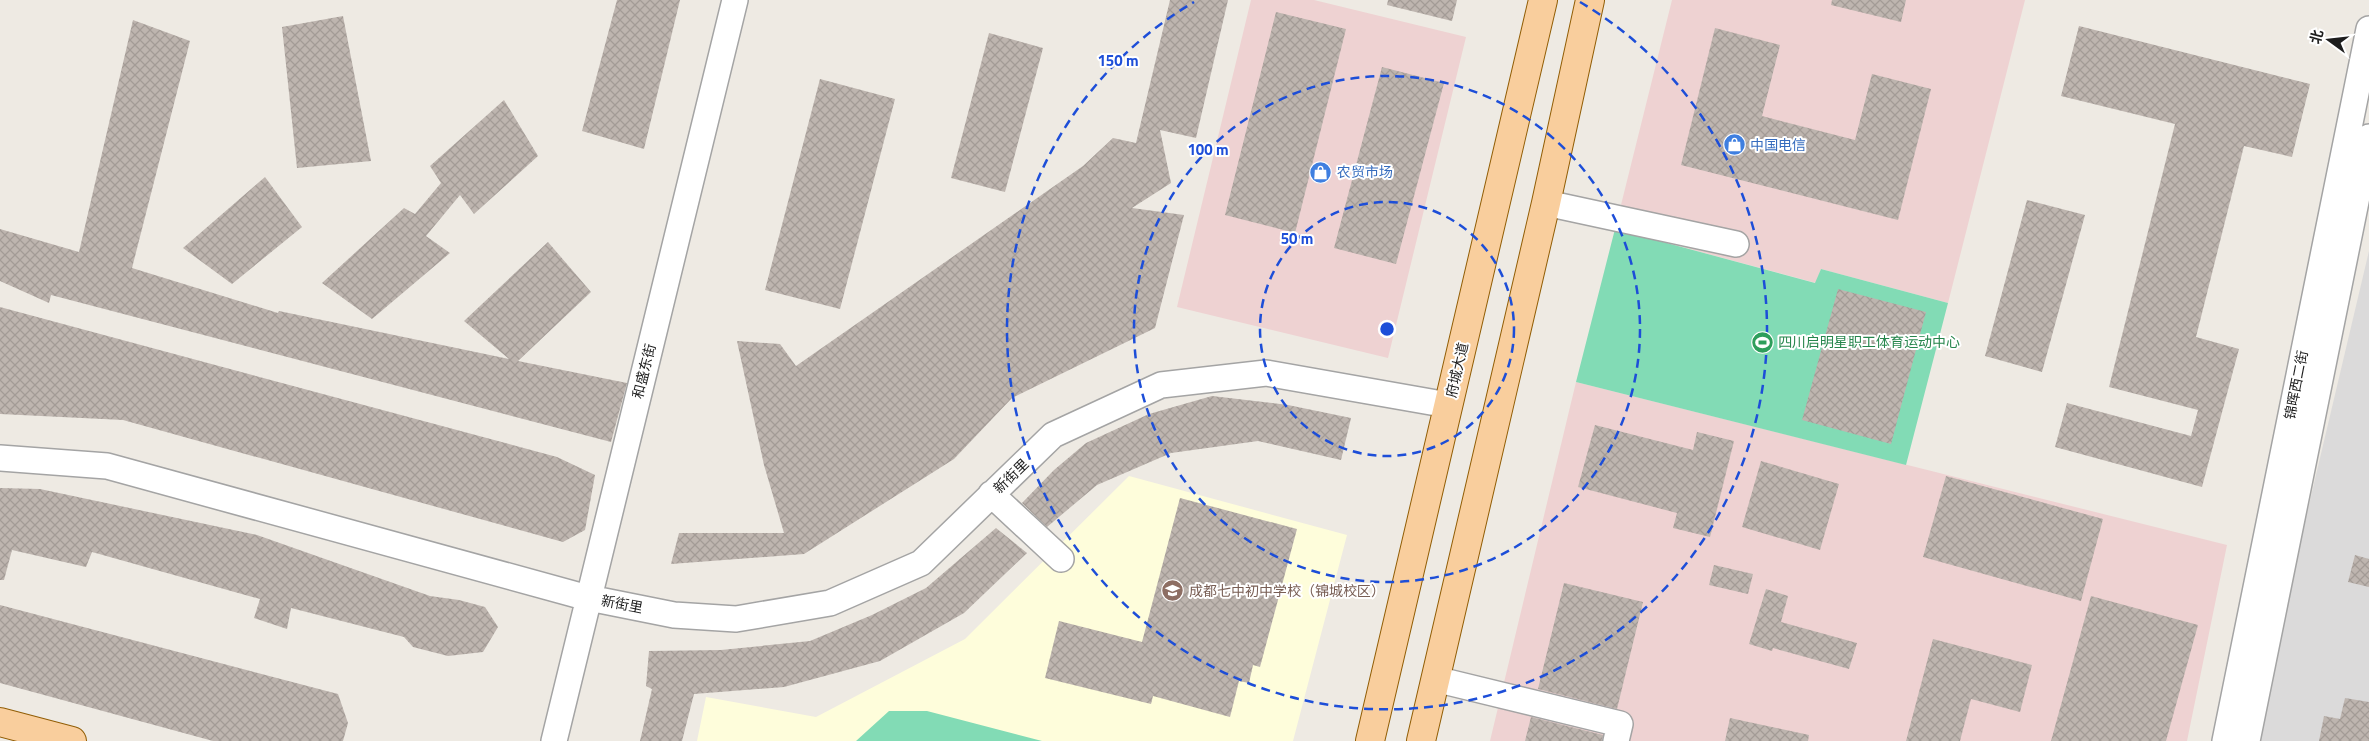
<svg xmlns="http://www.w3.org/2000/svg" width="2369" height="741" viewBox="0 0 2369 741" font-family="'Titillium Web','Noto Sans SC',sans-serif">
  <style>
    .residential { fill: #dbdada }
    .commercial { fill: #eed2d2 }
    .education { fill: #fefddb }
    .pitch { fill: #82dbb5 }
    .building { fill: url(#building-cross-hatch) }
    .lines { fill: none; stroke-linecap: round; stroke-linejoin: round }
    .minor-casing { stroke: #a4a4a4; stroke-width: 28 }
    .major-casing { stroke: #915d05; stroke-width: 30 }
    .minor { stroke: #fff; stroke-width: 25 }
    .major { stroke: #f9ce9d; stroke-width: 28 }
    .ring { fill: none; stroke: #1d4ed8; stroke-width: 2.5; stroke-dasharray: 9 6 }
    .labels { text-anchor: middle; stroke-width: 4; stroke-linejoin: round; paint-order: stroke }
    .shop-label { font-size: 14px; fill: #366cbe; stroke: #fff; text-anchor: start }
    .leisure-label { font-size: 14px; fill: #27864d; stroke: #fff; text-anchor: start }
    .street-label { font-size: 14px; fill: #1d1d1d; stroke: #fff }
    .education-label { font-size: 14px; fill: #785e54; stroke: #fff; text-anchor: start }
    .centre { fill: #1d4ed8; stroke: #fff; stroke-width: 2.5 }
    .ring-label { font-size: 15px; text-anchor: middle; font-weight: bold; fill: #1d4ed8; stroke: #fff; stroke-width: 4; stroke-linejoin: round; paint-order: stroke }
  </style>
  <defs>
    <pattern id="building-cross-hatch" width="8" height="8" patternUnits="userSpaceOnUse" patternTransform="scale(1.25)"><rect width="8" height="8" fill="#beb5af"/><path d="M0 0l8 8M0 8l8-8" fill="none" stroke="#a39b96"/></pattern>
  </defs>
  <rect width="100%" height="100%" fill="#eeeae3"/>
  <path class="residential" d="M2369,251V741H2253Z"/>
  <path class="commercial" d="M1251,0H1314L1466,37L1388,358L1177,307Z
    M1672,0H2025L1948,303L1821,269L1816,283L1615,229Z
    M1576,382L2227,545L2187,741H1490Z"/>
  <path class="education" d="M1129,476L1347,535L1293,741H697L706,697L816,717L965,639Z"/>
  <path class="pitch" d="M1615,229L1815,283L1821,269L1948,303L1906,465L1576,382Z
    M889,711H927L1042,741H856Z"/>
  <path class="building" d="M617,0H680L644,149L582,131Z
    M1170,0H1228L1196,138L1160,130L1171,183L1132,208L1184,215L1155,328L1012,398L954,459L804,554L671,564L679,533H784L764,465L737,341L780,344L796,366L1083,166L1113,138L1136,143Z
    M1388,0H1457L1452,21L1387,5Z
    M1832,0H1906L1901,22L1831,5Z
    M1276,12L1346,29L1295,233L1225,215Z
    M343,16L371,161L297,168L282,27Z
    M133,20L190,41L132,268L278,313L279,311L509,359L464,321L548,242L591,292L518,361L627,383L611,442L51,295L49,303L0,281V229L79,252Z
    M2079,26L2310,84L2292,157L2244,146L2196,337L2239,349L2202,487L2055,447L2067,403L2191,436L2198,410L2109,387L2175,124L2061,96Z
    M1715,28L1780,45L1762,116L1855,140L1872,74L1931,89L1898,220L1681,165Z
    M989,33L1043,48L1005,192L951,178Z
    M1382,67L1444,83L1396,264L1334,248Z
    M820,79L895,99L840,309L765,290Z
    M504,100L538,156L474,214L460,195L426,236L450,253L372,319L322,283L404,208L415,214L441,183L430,166Z
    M265,177L302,227L232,284L183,248Z
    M2027,200L2085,215L2042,372L1985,356Z
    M1838,289L1926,312L1891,444L1802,420Z
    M0,307L557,457L595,475L585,530L563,542L123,420L0,414Z
    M1212,396L1288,405L1351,418L1341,460L1258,441L1171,453L1097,485L1047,527L1022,503L1054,470L1086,443L1149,414Z
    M1595,425L1693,450L1697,432L1734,441L1710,537L1673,528L1677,513L1578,487Z
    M1761,461L1839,484L1820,550L1742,527Z
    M1946,476L2103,519L2081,601L1923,557Z
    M0,488L40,489L257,535L430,596L459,600L485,607L498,627L483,652L448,656L413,647L404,637L291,608L287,629L254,618L260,599L92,552L86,567L12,550L4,580H0Z
    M1180,498L1297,529L1260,667L1253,665L1249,683L1239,681L1230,717L1153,696L1151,704L1045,678L1059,621L1142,642Z
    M996,528L1027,553L964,613L880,661L784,687L694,694L682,741H640L652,689L646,686L649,651L721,650L810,641L872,615L926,588Z
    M2355,555L2369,559V587L2348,582Z
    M1714,565L1753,574L1748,594L1709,585Z
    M1564,583L1643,602L1617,709L1538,689Z
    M1766,589L1788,596L1781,622L1857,643L1849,669L1773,648L1772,651L1749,644Z
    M2091,596L2198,625L2166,741H2051Z
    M0,605L338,694L348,723L343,741H213L0,683Z
    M1933,639L2032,665L2020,712L1971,699L1960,741H1906Z
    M2345,698L2369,702V741H2319L2324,716L2340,719Z
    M1531,717L1603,735L1602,741H1525Z
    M1730,718L1809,735L1808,741H1725Z"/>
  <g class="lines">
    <defs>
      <path id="minor" d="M1546,203L1736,244
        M0,458L107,466L588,598
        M991,494L1061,559
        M589,598L674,615L736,619L830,603L921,563L1053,435L1161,385L1266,373L1448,405
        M1435,679L1620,724L1616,741
        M554,741L735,0
        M2225,741L2369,29
        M2247,741L2369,137"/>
      <path id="major" d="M0,722L72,741
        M1370,741L1543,0
        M1421,741L1546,203L1590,0"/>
    </defs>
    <use href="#minor" class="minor-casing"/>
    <use href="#major" class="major-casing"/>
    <use href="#minor" class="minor"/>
    <use href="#major" class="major"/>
  </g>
  <g class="ring">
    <circle cx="1387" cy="329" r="127"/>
    <circle cx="1387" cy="329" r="253"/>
    <path d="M1580 2A380 380 0 1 1 1194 2"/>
  </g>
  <defs>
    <symbol id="shop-disc" viewBox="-11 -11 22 22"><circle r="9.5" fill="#3f7fe0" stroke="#fff"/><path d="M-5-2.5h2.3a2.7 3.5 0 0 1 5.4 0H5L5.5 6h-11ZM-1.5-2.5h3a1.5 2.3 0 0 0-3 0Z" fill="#fff"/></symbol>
    <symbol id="stadium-disc" viewBox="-11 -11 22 22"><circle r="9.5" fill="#2e9e5b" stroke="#fff"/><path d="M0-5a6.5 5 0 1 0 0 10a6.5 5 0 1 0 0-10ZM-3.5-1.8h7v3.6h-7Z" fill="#fff"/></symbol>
    <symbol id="school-disc" viewBox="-11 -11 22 22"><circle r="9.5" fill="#8d6e63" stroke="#fff"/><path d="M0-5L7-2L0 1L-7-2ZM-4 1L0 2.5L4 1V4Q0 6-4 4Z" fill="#fff"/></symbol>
  </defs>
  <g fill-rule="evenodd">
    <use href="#shop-disc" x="1722" y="132" width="25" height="25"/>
    <use href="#shop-disc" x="1308" y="160" width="25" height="25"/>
    <use href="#stadium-disc" x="1750" y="330" width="25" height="25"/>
    <use href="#school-disc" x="1160" y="578" width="25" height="25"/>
  </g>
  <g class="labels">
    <g class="shop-label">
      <text x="1750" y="150">中国电信</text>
      <text x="1337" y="177">农贸市场</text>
    </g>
    <g class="leisure-label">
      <text x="1778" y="347">四川启明星职工体育运动中心</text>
    </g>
    <g class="street-label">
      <text transform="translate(1457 370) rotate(-77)" y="5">府城大道</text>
      <text transform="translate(644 371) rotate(-76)" y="5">和盛东街</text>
      <text transform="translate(2296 385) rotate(-79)" y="5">锦晖西二街</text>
      <text transform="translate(1011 476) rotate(-44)" y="5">新街里</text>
      <text transform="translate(622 604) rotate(11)" y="5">新街里</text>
    </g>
    <g class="education-label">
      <text x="1189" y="596">成都七中初中学校（锦城校区）</text>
    </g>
  </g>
  <circle cx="1387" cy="329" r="8" class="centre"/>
  <g class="ring-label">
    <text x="1118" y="66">150 m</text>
    <text x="1208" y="155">100 m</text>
    <text x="1297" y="244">50 m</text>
  </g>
  <g transform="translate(2329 40) rotate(285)" stroke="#ffffff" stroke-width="4" paint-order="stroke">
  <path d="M0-4L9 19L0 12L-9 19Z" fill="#1d1d1d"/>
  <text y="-8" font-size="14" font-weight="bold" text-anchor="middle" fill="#1d1d1d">北</text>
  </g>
</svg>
